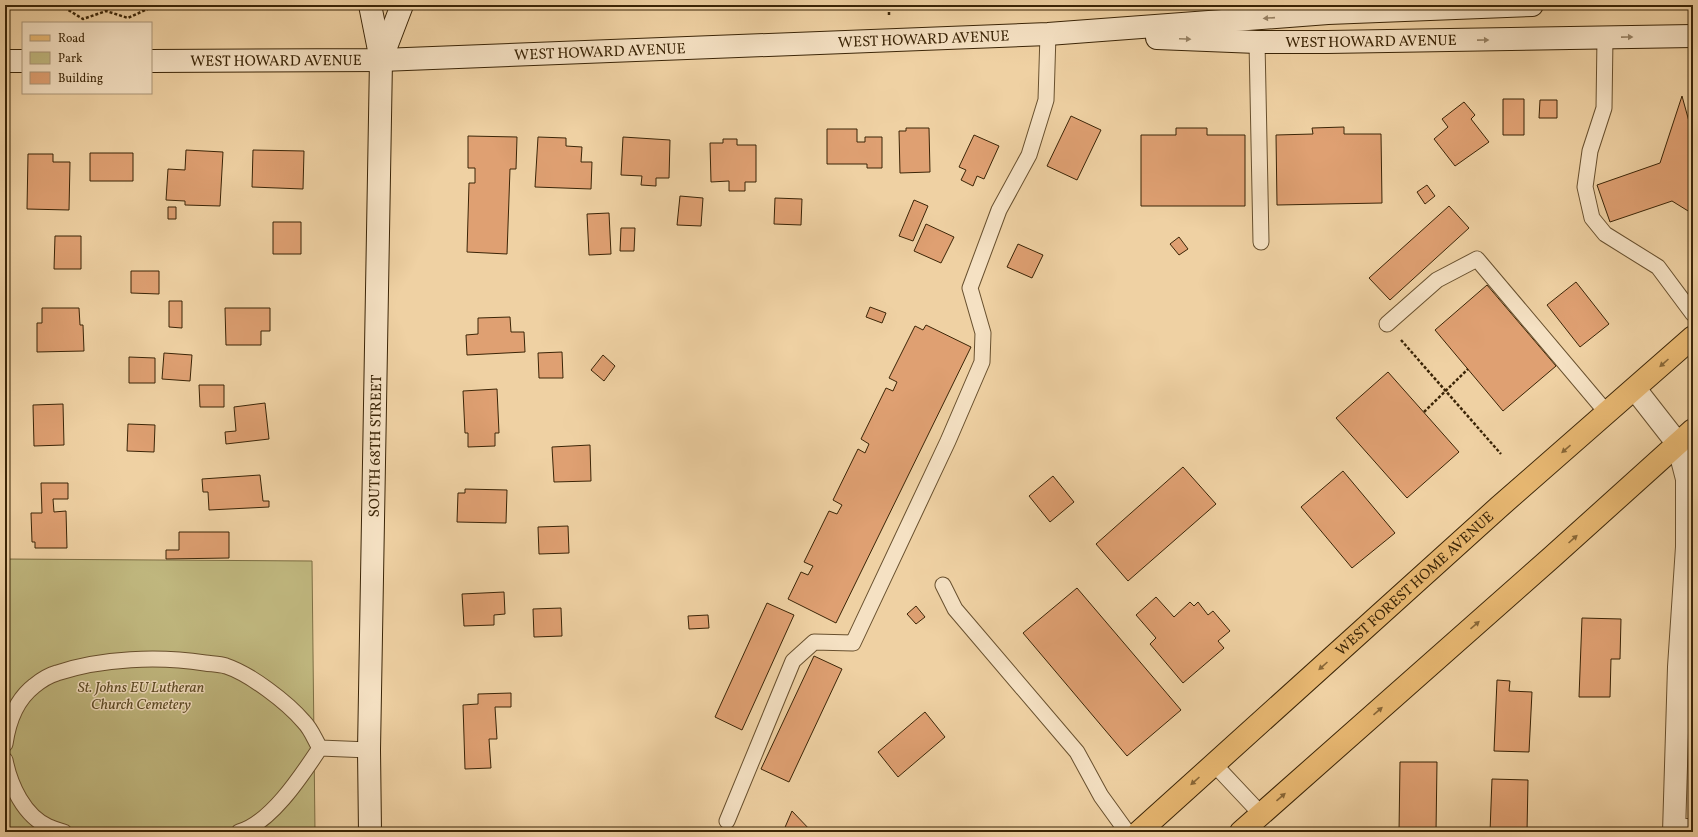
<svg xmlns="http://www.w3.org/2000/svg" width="1698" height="837" viewBox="0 0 1698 837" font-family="Vollkorn,serif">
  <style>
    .green { fill: #c1b980; stroke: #7e6f44 }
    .building { fill: #dfa072; stroke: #3b2507 }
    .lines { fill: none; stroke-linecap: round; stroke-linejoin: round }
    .lane-casing { stroke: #68502e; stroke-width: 17 }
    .street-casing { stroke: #68502e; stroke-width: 24 }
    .secondary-casing { stroke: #3b2507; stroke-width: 24 }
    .primary-casing { stroke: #3b2507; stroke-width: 24 }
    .path { stroke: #3b2507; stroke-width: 2.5; stroke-dasharray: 3 2; stroke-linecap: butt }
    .lane { stroke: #f5e1c3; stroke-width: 15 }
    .street { stroke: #f5e1c3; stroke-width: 22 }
    .secondary { stroke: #f5e1c3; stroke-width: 22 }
    .primary { stroke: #e8b872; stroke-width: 22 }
    .oneway { fill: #988365 }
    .oneway2 { fill: #896737 }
    .labels { text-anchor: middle; stroke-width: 3; stroke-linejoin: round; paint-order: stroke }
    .street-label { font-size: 15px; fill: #3b2507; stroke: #f5e1c3 }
    .park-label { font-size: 15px; font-style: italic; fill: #5c4a25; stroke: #f5e1c3 }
  </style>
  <rect width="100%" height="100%" fill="#efd1a3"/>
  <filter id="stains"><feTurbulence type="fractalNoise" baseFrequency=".005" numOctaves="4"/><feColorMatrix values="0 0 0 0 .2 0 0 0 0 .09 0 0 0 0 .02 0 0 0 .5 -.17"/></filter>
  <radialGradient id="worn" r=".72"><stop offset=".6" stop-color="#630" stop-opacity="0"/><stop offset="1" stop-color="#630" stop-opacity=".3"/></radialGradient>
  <path class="green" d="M5,559L312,561L315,832H5Z"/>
  <path class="building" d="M1682,96L1693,136V214L1672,201L1610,222L1597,185L1660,163Z
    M1503,99H1524V135H1503Z
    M1540,100H1557V118H1539Z
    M1464,102L1475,115L1471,119L1489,142L1455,166L1434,139L1448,127L1442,119Z
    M1071,116L1101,130L1077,180L1047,166Z
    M1344,127V134H1381L1382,203L1277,205L1276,135L1313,134L1312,128Z
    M906,128H929L930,172L900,173L899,131H906Z
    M1176,128H1207V135H1245V206H1141V135H1176Z
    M827,129H857V142H865V137H882V168H867V164H827Z
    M974,135L999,146L984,179L977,176L973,186L961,180L966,170L959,167Z
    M468,136L517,137L516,169H510L507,254L467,252L469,183H475V168H468Z
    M538,137L566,138V146L582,147L581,162H592L591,189L535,187Z
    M623,137L670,140L669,178H656V186L641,185L642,176L621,175Z
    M723,139H737V145H756V182H745V191H729V181L711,182L710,143H723Z
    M186,150L223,152L220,206L185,205V201L166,200L168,169L185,170Z
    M253,150L304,151L303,189L252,187Z
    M90,153H133V181H90Z
    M28,154H53V162H70L69,210L27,209Z
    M1427,185L1435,196L1425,204L1417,192Z
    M680,196L703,198L701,226L677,225Z
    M775,198L802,199L801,225L774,224Z
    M914,200L928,206L913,241L899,236Z
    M1449,206L1469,228L1390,300L1369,278Z
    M168,207H176V219H168Z
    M609,213L611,254L589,255L587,214Z
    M273,222H301V254H273Z
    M926,224L954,237L941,263L914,251Z
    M621,228H635L634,251H620Z
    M55,236H81V269H54Z
    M1179,237L1188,249L1179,255L1170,244Z
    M1018,244L1043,255L1032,278L1007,267Z
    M131,271H159V294L131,293Z
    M1576,282L1609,324L1580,347L1547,305Z
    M1487,285L1556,366L1503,411L1435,330Z
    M169,301H182V328L169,327Z
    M870,307L886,313L882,323L866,317Z
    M42,308H79L80,325H83L84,351L37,352V323H42Z
    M225,308H270V331H261V345H226Z
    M510,317L511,332H524L525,352L467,355L466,335L478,334V318Z
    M926,325L971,347L836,623L788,599L801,572L808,575L813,566L804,562L829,511L837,514L842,505L833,500L858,449L865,453L869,444L861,439L886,388L893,391L897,382L889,378L915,326L923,330Z
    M562,352L563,378H539L538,353Z
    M164,353L192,355L190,381L162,379Z
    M603,355L615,366L604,381L591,370Z
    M129,357L155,358V383H129Z
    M1388,372L1459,452L1407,498L1336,418Z
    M199,385H224V407H200Z
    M497,389L499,433H495V446L468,447V433H465L463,391Z
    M265,403L269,439L226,444L225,432L236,431L234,407Z
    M63,404L64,445L34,446L33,405Z
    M128,424L155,425L154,452L127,451Z
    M590,445L591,481L554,482L552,447Z
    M1183,467L1216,504L1128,581L1096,544Z
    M1343,471L1395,533L1352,568L1301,507Z
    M260,475L263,501H269V507L209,510L208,492H203L202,479Z
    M1053,476L1074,502L1050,522L1029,496Z
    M41,483H68V499H53L54,512L66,511L67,548H35V542H32L31,513H42Z
    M465,489L507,490L506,523L457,522L458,493H465Z
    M568,526L569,553L539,554L538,527Z
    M179,532H229V558L166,559V550H179Z
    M1077,588L1181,710L1127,756L1023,633Z
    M504,592L505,614L494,615V625L464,626L462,594Z
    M1156,597L1174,617L1190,602L1194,606L1198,602L1208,615L1213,611L1230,631L1218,641L1224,648L1183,683L1150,644L1156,638L1136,615Z
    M767,603L794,615L742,730L715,717Z
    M916,606L925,617L916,624L907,614Z
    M561,608L562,636L534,637L533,609Z
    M708,615L709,628L689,629L688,616Z
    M1582,618L1621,619L1620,659H1611L1610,697H1579Z
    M814,656L842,669L789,782L761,769Z
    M1497,680L1510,681L1509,691L1532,692L1529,752L1494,751Z
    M511,693V707H495L497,739H489L491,768L465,769L463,705L478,704V694Z
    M925,712L945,737L898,777L878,752Z
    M1400,762H1437L1436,832H1399Z
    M1492,779L1528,780L1527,832H1490Z
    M792,811L812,832H783Z
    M509,828V832H474V830Z"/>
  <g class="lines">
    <defs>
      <path id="lane" d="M1605,38L1604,108L1590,151L1585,187L1592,218L1605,234L1658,267L1693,314
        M1257,42L1261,242
        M1387,324L1437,280L1477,259L1607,413
        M943,585L955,609L1077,752L1101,796L1127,832
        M1679,667H1693
        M5,744C8,723 16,700 34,686C40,681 50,675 57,673C102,658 159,656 205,663C211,664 219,664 226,666C250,674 287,702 304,722C311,729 315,740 320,748
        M320,748L369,750
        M5,760C10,785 24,816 49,827C54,829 59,831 64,832
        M1214,764L1261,814
        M727,821L793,661L814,642L853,643L948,441L982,362L983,333L970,288L999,210L1029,155L1046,100L1048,34
        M239,832C271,823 302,775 320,748"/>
      <path id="street" d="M1635,389L1678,444L1687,479V547L1679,667L1674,832
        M1674,830H1693"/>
      <g id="secondary">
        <path d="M370,5L381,60L369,750L370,832"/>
        <path id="s1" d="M1157,38L1257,42H1327L1693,36"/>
        <path d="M381,60L402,5"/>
        <path d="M5,61H23"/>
        <path id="s2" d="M151,61L381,60L1048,34L1328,13L1532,5"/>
      </g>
      <g id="primary">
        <path id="s3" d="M1139,832L1499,507L1693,337"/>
        <path d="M1241,832L1552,557L1693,430"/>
      </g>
    </defs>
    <use href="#lane" class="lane-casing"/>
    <use href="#street" class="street-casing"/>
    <use href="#secondary" class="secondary-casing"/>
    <use href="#primary" class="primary-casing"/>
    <path class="path" d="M60,5L83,19L106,11L128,18L156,5
      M889,15V5
      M1401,340L1501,454
      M1424,412L1468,369"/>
    <use href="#lane" class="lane"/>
    <use href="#street" class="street"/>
    <use href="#secondary" class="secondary"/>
    <use href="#primary" class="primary"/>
  </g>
  <defs><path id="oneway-solid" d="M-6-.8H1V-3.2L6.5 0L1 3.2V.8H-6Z"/></defs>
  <g class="oneway">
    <use href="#oneway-solid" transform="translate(1269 18) rotate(176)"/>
    <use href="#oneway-solid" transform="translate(1627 37) rotate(-1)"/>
    <use href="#oneway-solid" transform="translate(1185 39) rotate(2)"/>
    <use href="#oneway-solid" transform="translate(1483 40) rotate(-1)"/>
  </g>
  <g class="oneway2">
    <use href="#oneway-solid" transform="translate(1664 363) rotate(138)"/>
    <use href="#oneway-solid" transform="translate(1566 449) rotate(139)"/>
    <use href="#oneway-solid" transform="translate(1573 539) rotate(-42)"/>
    <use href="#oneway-solid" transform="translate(1475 625) rotate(-41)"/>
    <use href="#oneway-solid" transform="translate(1323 666) rotate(138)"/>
    <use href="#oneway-solid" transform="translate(1378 711) rotate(-41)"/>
    <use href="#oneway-solid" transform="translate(1195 781) rotate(138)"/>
    <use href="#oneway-solid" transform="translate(1281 797) rotate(-41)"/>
  </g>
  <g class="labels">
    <g class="street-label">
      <text dy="5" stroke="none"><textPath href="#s2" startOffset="773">WEST HOWARD AVENUE</textPath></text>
      <text dy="5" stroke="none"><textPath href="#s1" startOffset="214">WEST HOWARD AVENUE</textPath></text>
      <text dy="5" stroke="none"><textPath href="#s2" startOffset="449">WEST HOWARD AVENUE</textPath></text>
      <text dy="5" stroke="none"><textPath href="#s2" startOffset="125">WEST HOWARD AVENUE</textPath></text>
      <text transform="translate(375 446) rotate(-89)" y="5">SOUTH 68TH STREET</text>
      <text dy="5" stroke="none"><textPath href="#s3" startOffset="371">WEST FOREST HOME AVENUE</textPath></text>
    </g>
    <g class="park-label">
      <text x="141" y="692">St. Johns EU Lutheran<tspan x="141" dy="17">Church Cemetery</tspan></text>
    </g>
  </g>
  <rect width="1698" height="837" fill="none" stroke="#efd1a3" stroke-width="20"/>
  <rect x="6" y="6" width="1686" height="825" fill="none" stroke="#3b2507" stroke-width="2"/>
  <rect x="10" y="10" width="1678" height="817" fill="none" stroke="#3b2507"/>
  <rect x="22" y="22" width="130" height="72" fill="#f5e1c3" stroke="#ab9678"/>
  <rect x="30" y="35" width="20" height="6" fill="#e8b872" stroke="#ab9678"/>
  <text x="58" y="42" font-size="12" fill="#3b2507">Road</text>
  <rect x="30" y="52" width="20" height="12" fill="#c1b980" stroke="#ab9678"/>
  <text x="58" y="62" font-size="12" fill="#3b2507">Park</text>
  <rect x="30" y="72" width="20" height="12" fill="#dfa072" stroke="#ab9678"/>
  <text x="58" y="82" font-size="12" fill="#3b2507">Building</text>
  <rect width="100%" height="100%" filter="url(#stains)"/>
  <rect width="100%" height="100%" fill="url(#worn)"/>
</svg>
